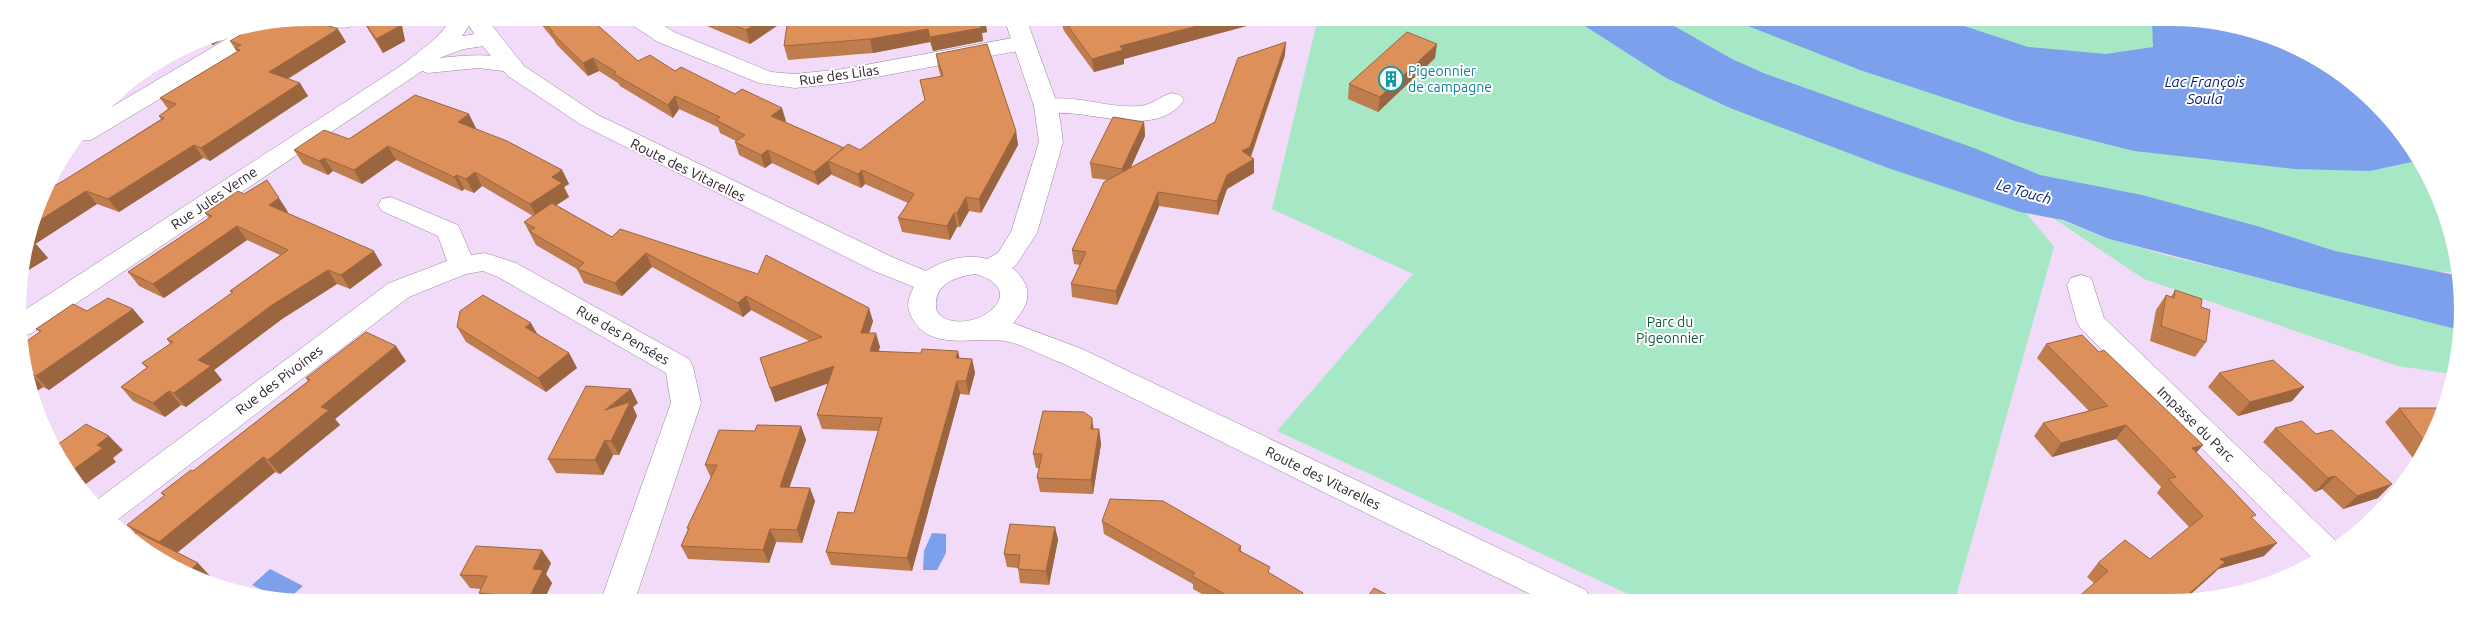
<svg xmlns="http://www.w3.org/2000/svg" width="2480" height="620" viewBox="0 0 2480 620" font-family="Ubuntu,sans-serif">
  <style>
    .green { fill: #a6e8c5 }
    .water { fill: #7da0ec }
    .lines { fill: none; stroke-linecap: round; stroke-linejoin: round }
    .street-casing { stroke: #9985a0; stroke-width: 1 }
    .secondary-casing { stroke: #9985a0; stroke-width: 1 }
    .street { fill: #fff; fill-rule: evenodd }
    .secondary { fill: #fff; fill-rule: evenodd }
    .wall { fill: #bf7c4d }
    .shaded-wall { fill: #9b653f }
    .building { fill: #de905a; stroke: #9b653f }
    .labels { text-anchor: middle; stroke-width: 4; stroke-linejoin: round; paint-order: stroke }
    .culture-label { font-size: 14px; fill: #0d838f; stroke: #fff; text-anchor: start }
    .street-label { font-size: 14px; fill: #2a212c; stroke: #fff }
    .park-label { font-size: 14px; fill: #105d3e; stroke: #fff }
    .water-label { font-size: 15px; font-style: italic; fill: #051c72; stroke: #fff }
  </style>
  <rect width="100%" height="100%" fill="#f2dbf9"/>
  <path class="green" d="M1280,19H1613L2027,214L2054,247L1955,600H1641L1277,431L1413,274L1272,209L1316,26Z
    M1642,19L2208,20L2316,57L2402,132L2453,235L2455,272L2412,271L2099,204L1746,71Z
    M2050,216L2109,239L2169,256L2348,300L2459,330L2460,348L2452,374L2398,366L2144,279Z"/>
  <path class="water" d="M1574,19H1662L1732,59L1766,74L1974,148L2040,175L2142,195L2257,226L2335,251L2455,275L2459,330L2109,239L2063,220L2020,212L1888,168L1730,108L1666,78Z
    M1730,19L1952,20L1958,24L2028,47L2106,54L2153,47L2152,20H2208L2316,57L2402,132L2416,161L2370,171L2294,169L2134,151L2015,121L1860,70Z
    M932,533L946,534V553L937,570H923L924,551Z
    M270,569L303,586L287,600H282L252,585Z"/>
  <g class="lines">
    <defs>
      <path id="street" d="M319,18H350L353,22L350,27C340,29 325,27 319,18Z
        M452,18H474L462,36L489,32L497,34L500,39L497,44L464,49L439,58C467,55 493,53 520,60L523,65L520,70L512,72L478,68L428,73L422,71L32,333L23,336L20,313L399,67C417,53 440,38 452,18Z
        M626,18H652L674,32L771,72L795,74L843,69L1023,36L1031,38L1034,43L1031,48L1023,50L843,83L795,88L759,83L658,42L629,23Z
        M273,25L274,27L271,32L91,140L78,141L98,115L240,31Z
        M1172,93L1180,95L1184,100C1161,134 1109,117 1077,114C1064,112 1051,114 1038,111L1034,106L1038,101C1072,92 1105,109 1140,106C1152,105 1160,96 1172,93Z
        M391,197L458,225L471,255L485,253L516,263L689,359L693,367L701,403L635,600H601L671,403L666,373L498,277L483,271L466,274L409,297L116,521L94,502L389,283L447,261L438,236L382,211L378,205L382,199Z
        M2081,275L2091,278L2104,318L2339,544L2315,561L2081,329L2077,322L2067,285L2071,278Z"/>
      <path id="secondary" d="M464,18H486L524,66L596,114L892,257L926,271C944,260 967,253 987,259L998,253L1011,232L1039,142L1034,106L1004,18H1026L1058,106L1063,142L1037,233L1016,265L1012,268C1034,286 1031,303 1013,323L1082,349L1586,590L1591,600H1542L1062,363C1045,357 1022,344 1005,341C974,336 929,353 911,316C906,306 908,297 914,287L874,271L580,124L508,76L481,44ZM976,274C1033,292 975,334 944,318C939,315 936,312 936,306C934,284 957,276 976,274Z"/>
    </defs>
    <use href="#street" class="street-casing"/>
    <use href="#secondary" class="secondary-casing"/>
    <use href="#street" class="street"/>
    <use href="#secondary" class="secondary"/>
  </g>
  <path class="wall" d="M361,18H410L411,24L402,26L405,41L383,53Z
    M536,18H590L594,22L638,61L675,71L786,121L785,122L844,148L860,150L925,100L920,80L941,77L938,67L936,54L1016,131L1018,145L981,213L969,211L960,227H957L950,240L902,232L898,218L908,203L865,184L861,188L832,175V174L818,185L772,163L765,168L739,155L735,142L736,141L720,133L718,127L679,109L673,118L620,86L618,83L599,71L588,76L557,45L554,40Z
    M699,18H985L987,32L982,33L983,41L933,51L930,42L873,53L788,60L784,46L788,18L750,44L702,24Z
    M1060,18L1254,19V24L1124,59V64L1094,72L1064,31Z
    M234,33L213,45L198,40Z
    M230,41L346,42L288,79L308,96L210,161L203,158L119,212L97,204L35,244L48,258L22,274L45,191L63,181L161,119L159,116L168,109L160,98L237,52Z
    M1285,55L1251,157L1254,159V173L1227,189L1218,215L1159,206L1117,305L1072,297L1071,284L1080,265L1074,264L1072,250L1107,180L1092,178L1090,163L1144,122L1145,136L1130,168L1215,122Z
    M1435,58L1378,112L1348,99L1349,84Z
    M475,128L562,170L569,184L564,187L569,197L556,205L612,237L873,321L869,333L880,347L878,351L972,359L975,373L969,395L960,394L912,571L831,565L826,552L854,513L878,431L822,429L817,415L828,383L775,402L809,341L751,310L743,317L652,267L622,296L584,283L577,269L536,245L524,222L533,216L482,186L474,193L464,189L462,191L396,160L362,184L333,171L328,175L303,164L294,150L349,139Z
    M288,212L287,213L382,265L350,289L337,284L282,319L214,370L222,380L186,407L181,405L165,417L133,401L121,387L147,368L142,363L170,344L167,339L232,293L230,291L280,255L247,240L164,298L139,286L128,272L209,218L205,213Z
    M2175,290L2201,307L2206,342L2195,357L2150,341L2156,310L2166,295L2171,297Z
    M87,311L144,322L49,390L43,387L32,394L28,386L40,332L36,329Z
    M457,327L537,334L569,353L577,368L546,392L466,342Z
    M2046,344L2196,453L2252,518L2264,556L2218,569L2212,575L2184,600H2075L2094,583L2087,577L2098,563L2150,559L2189,527L2157,493L2161,487L2116,439L2052,457L2034,436L2043,423L2089,411L2037,358Z
    M406,361L335,419L340,425L280,474L275,472L177,553L211,577L135,533L127,525L164,496L161,493L193,471L308,381L306,378Z
    M2219,373L2304,387L2292,401L2238,416L2208,387Z
    M638,403L633,407L637,416L619,455H613L603,475L556,473L548,459Z
    M2399,408L2432,440L2416,462L2385,422Z
    M801,426L806,440L789,487L815,501L802,543L776,542L769,563L688,559L681,546L688,530L687,528L711,478L705,465L755,431Z
    M2275,428L2378,498L2343,509L2322,489L2315,492L2263,442Z
    M1094,429H1099L1101,444L1093,494L1040,492L1037,478L1039,468H1036L1033,454Z
    M1102,521L1241,546V551L1270,574L1303,593V600H1213L1193,589V584L1104,534Z
    M1055,527L1058,540L1049,585L1020,583L1018,568L1007,567L1004,554Z
    M551,563L546,574L552,583L544,600H484L479,593L481,589L470,588L460,575Z"/>
  <path class="shaded-wall" d="M396,18H410L411,24L402,26L405,41L383,53L376,39Z
    M765,18H789L750,44L746,30Z
    M985,19L987,32L982,33L983,41L933,51L930,37L979,20Z
    M1224,19H1254V24L1124,59V64L1094,72L1092,59L1120,46Z
    M338,29L346,42L277,85L269,72Z
    M928,29L930,42L873,53L870,39Z
    M234,33L213,45L208,38Z
    M1286,42L1285,55L1249,161L1242,151Z
    M1437,44L1435,58L1378,112L1380,97Z
    M593,58L599,71L588,76L583,63Z
    M300,83L308,96L210,161L201,148Z
    M675,96L679,109L673,118L668,105Z
    M782,108L786,121L775,129L771,116Z
    M469,114L476,128L465,136L458,122Z
    M1144,122L1145,136L1124,183L1122,169Z
    M1016,131L1018,145L981,213L979,199Z
    M194,145L203,158L119,212L108,199Z
    M388,146L396,160L362,184L354,170Z
    M844,148L828,161L832,174L818,185L814,172Z
    M768,150L772,163L765,168L761,155Z
    M324,158L333,171L328,175L319,161Z
    M1254,159V173L1227,189L1218,215L1217,201L1227,175Z
    M562,170L569,184L564,187L569,197L537,218L530,204L552,177Z
    M862,170L865,184L861,188L858,174Z
    M475,172L482,186L474,193L466,179Z
    M457,175L464,189L462,191L454,177Z
    M86,191L97,204L32,246L31,244L37,222Z
    M1158,192L1159,206L1117,305L1116,291Z
    M966,197L969,211L960,227L957,213Z
    M279,198L288,212L278,219L269,205Z
    M954,213L957,227L950,240L947,226Z
    M237,226L247,240L164,298L153,284Z
    M36,244L48,258L22,274L30,248Z
    M374,251L382,265L350,289L341,275Z
    M646,253L652,267L622,296L615,283Z
    M328,270L337,284L282,319L214,370L222,380L186,407L174,393L198,360L272,305Z
    M746,296L751,310L743,317L738,303Z
    M869,308L873,321L865,347L861,333Z
    M133,309L144,322L49,390L36,376Z
    M531,323L539,337L525,327Z
    M876,333L880,347L874,365L870,351Z
    M396,346L406,361L335,419L340,425L280,474L268,460L321,407Z
    M958,351L961,364L956,358Z
    M569,353L577,368L546,392L538,378Z
    M972,359L975,373L969,395L966,381Z
    M834,366L838,380L775,402L770,388Z
    M30,373L43,387L32,394L28,386L27,376Z
    M957,381L960,394L912,571L907,558Z
    M2304,387L2292,401L2238,416L2250,402Z
    M631,389L638,403L633,407L637,416L619,455L611,441L605,410Z
    M169,391L181,405L165,417L153,403Z
    M1092,418L1094,432L1091,429Z
    M2126,425L2116,439L2052,457L2061,443Z
    M801,426L806,440L785,500L780,487Z
    M1099,429L1101,444L1093,494L1091,480Z
    M109,436L123,450L113,458L116,462L79,489L70,472L97,445Z
    M605,440L613,455L603,475L595,460Z
    M2203,445L2191,459L2192,448Z
    M263,457L275,472L173,556L159,542Z
    M2335,476L2322,489L2315,492L2328,478Z
    M2392,484L2378,498L2343,509L2357,496Z
    M810,488L815,501L802,543L797,530Z
    M1055,527L1058,540L1049,585L1046,571Z
    M770,529L776,542L769,563L763,550Z
    M2277,543L2264,556L2218,569L2212,575L2184,600H2182L2220,559Z
    M542,550L551,563L546,574L552,583L544,600H528L533,569Z
    M198,563L211,577L209,579L188,572Z
    M1303,593V600H1298Z"/>
  <path class="building" d="M305,18L338,29L269,72L300,83L201,148L194,145L108,199L86,191L37,222L45,191L63,181L164,118L159,116L176,104L160,98L240,50L235,48L241,45L230,41L249,30Z
    M362,18H396L398,27L376,39Z
    M541,18H590L594,22L638,61L650,55L675,71L681,67L735,94L742,89L782,108L771,116L844,148L814,172L768,150L761,155L735,142L745,135L716,120L720,117L675,96L668,105L614,74L616,72L593,58L583,63L551,32H553Z
    M715,18H765L746,30Z
    M788,18H985V19L979,20L981,28L930,37L928,29L870,39L784,46Z
    M1063,19H1224L1120,46L1123,50L1092,59Z
    M1407,32L1437,44L1380,97L1349,84Z
    M1286,42L1250,147L1242,151L1254,159L1227,175L1217,201L1158,192L1116,291L1071,284L1086,252L1072,250L1104,182L1215,122L1238,58Z
    M987,44L1016,131L979,199L966,197L957,213H954L947,226L898,218L914,194L862,170L858,174L828,161L848,144L860,150L925,100L920,80L943,76L936,54Z
    M415,95L469,114L458,122L507,141L562,170L552,177L562,183L530,204L475,172L466,179L457,175L454,177L388,146L354,170L324,158L319,161L294,150L324,130L349,139Z
    M1113,117L1144,122L1122,169L1090,163Z
    M267,180L279,198L269,205L374,251L341,275L328,270L272,305L198,360L211,366L174,393L169,391L153,403L121,387L148,367L142,363L173,342L167,339L233,292L230,291L288,250L237,226L153,284L128,272L212,216L205,213L238,191L244,194Z
    M552,203L612,237L620,229L758,274L766,255L869,308L861,333H876L870,351L921,353L922,349L958,351L956,358L972,359L966,381H957L907,558L826,552L838,512L854,513L882,418L817,415L834,366L770,388L760,358L822,337L746,296L738,303L646,253L615,283L577,269L584,263L529,231L535,228L524,222Z
    M31,242L36,244L30,248Z
    M2175,290L2202,299L2201,307L2210,310L2206,342L2161,326L2166,295L2174,298Z
    M483,295L531,323L525,327L569,353L538,378L457,327L460,311Z
    M108,298L133,309L36,376L30,373L27,376L23,344L41,331L36,329L73,304L87,311Z
    M366,332L396,346L321,407L329,410L268,460L263,457L159,542L127,525L165,495L161,493L191,470L193,471L279,404L310,380L306,378Z
    M2082,335L2099,352L2104,350L2203,445L2192,448L2256,515L2251,517L2277,543L2220,559L2225,562L2182,600H2171L2169,598L2166,600H2075L2108,571L2098,563L2125,540L2150,559L2203,516L2168,479L2176,477L2126,425L2061,443L2043,423L2108,406L2046,344Z
    M2273,360L2304,387L2250,402L2219,373Z
    M586,386L631,389L605,410L630,402L611,441L605,440L595,460L548,459Z
    M2399,408H2442L2432,440L2428,446Z
    M1043,411L1084,412L1092,418L1091,429H1099L1091,480L1037,478L1042,454H1033Z
    M2302,421L2316,434L2332,430L2392,484L2357,496L2335,476L2328,478L2275,428Z
    M86,424L109,436L97,445L103,448L70,472L57,445Z
    M757,425L801,426L780,487L810,488L797,530L770,529L763,550L681,546L689,528H687L717,465H705L719,430L755,431Z
    M1110,499L1163,501L1241,546L1238,550L1270,567L1268,572L1303,593L1298,600H1235L1192,576L1195,573L1102,521Z
    M1010,524L1055,527L1046,571L1018,569L1020,555L1004,554Z
    M137,532L198,563L188,572L164,563L132,536Z
    M476,546L542,550L533,569L543,570L528,600H498L500,595L479,593L487,576L460,575Z
    M1374,588L1397,600H1365Z"/>
  <defs>
    <symbol id="building-ring" viewBox="-11 -11 22 22"><circle r="9.5" fill="#fff" stroke="#0f9aa8" stroke-width="1.5"/><path d="M-4-6H4V6H1V3H-1V6H-4ZM-2.5-4.3h1.7v1.8h-1.7ZM.8-4.3h1.7v1.8H.8ZM-2.5-1h1.7V.8h-1.7ZM.8-1h1.7V.8H.8Z" fill="#0f9aa8"/></symbol>
  </defs>
  <g fill-rule="evenodd">
    <use href="#building-ring" x="1377" y="65" width="28" height="28"/>
  </g>
  <g class="labels">
    <g class="culture-label">
      <text x="1408" y="76">Pigeonnier<tspan x="1408" dy="16">de campagne</tspan></text>
    </g>
    <g class="street-label">
      <text transform="translate(839 75) rotate(-8)" y="5">Rue des Lilas</text>
      <text transform="translate(688 170) rotate(26)" y="5">Route des Vitarelles</text>
      <text transform="translate(214 198) rotate(-34)" y="5">Rue Jules Verne</text>
      <text transform="translate(623 335) rotate(30)" y="5">Rue des Pensées</text>
      <text transform="translate(279 380) rotate(-37)" y="5">Rue des Pivoines</text>
      <text transform="translate(2196 424) rotate(44)" y="5">Impasse du Parc</text>
      <text transform="translate(1323 478) rotate(26)" y="5">Route des Vitarelles</text>
    </g>
    <g class="park-label">
      <text x="1670" y="327">Parc du<tspan x="1670" dy="16">Pigeonnier</tspan></text>
    </g>
    <g class="water-label">
      <text x="2205" y="87">Lac François<tspan x="2205" dy="17">Soula</tspan></text>
      <text transform="translate(2024 192) rotate(16)" y="5">Le Touch</text>
    </g>
  </g>
  <path d="M0 0H2480V620H0ZM310 26H2170A284 284 0 0 1 2454 310V310A284 284 0 0 1 2170 594H310A284 284 0 0 1 26 310V310A284 284 0 0 1 310 26Z" fill="#fff" fill-rule="evenodd"/>
</svg>
